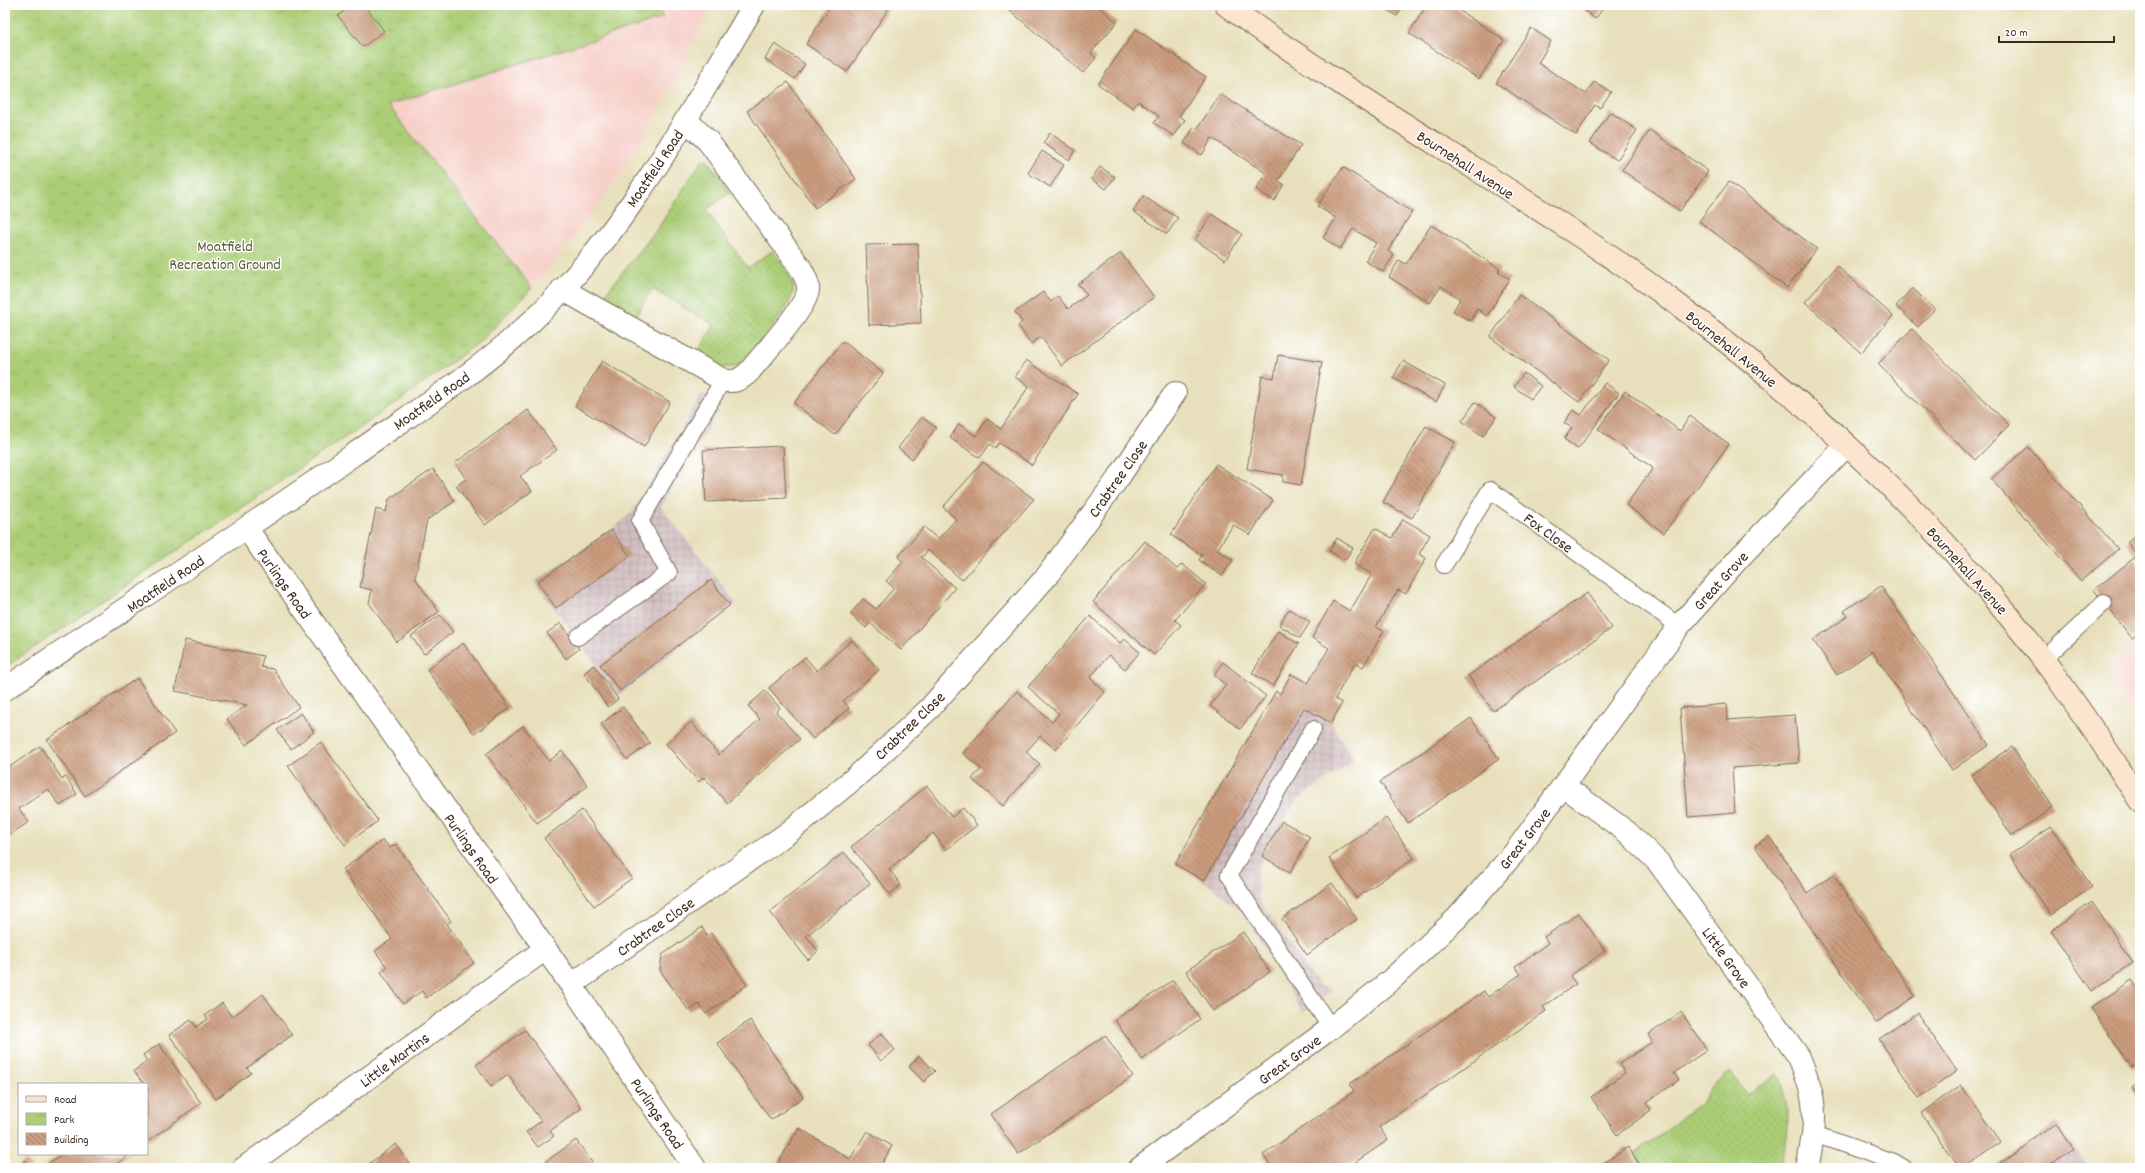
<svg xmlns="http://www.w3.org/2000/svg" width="2145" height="1173" viewBox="0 0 2145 1173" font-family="Dekko,sans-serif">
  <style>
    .built { fill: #f7d0c9 }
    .industrial { fill: url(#industrial-grid) }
    .grass { fill: url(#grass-dots); stroke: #727c4a }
    .park { fill: url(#park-tufts); stroke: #727c4a }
    .building { fill: url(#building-back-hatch) }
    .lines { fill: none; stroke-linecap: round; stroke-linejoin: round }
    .lane-casing { stroke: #786a55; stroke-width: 18 }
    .street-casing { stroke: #786a55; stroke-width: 24 }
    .secondary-casing { stroke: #786a55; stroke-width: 24 }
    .lane { stroke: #fff; stroke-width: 16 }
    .street { stroke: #fff; stroke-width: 22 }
    .secondary { stroke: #fbe5cf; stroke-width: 22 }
    .labels { text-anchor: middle; stroke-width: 3; stroke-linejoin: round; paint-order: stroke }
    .street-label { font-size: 16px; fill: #3b2a1e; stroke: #fff }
    .park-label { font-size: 16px; fill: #5c5b38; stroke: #fff }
  </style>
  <defs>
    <pattern id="industrial-grid" width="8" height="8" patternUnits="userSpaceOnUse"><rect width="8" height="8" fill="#d2bec1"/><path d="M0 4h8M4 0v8" fill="none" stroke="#b5a3a5"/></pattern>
    <pattern id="grass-dots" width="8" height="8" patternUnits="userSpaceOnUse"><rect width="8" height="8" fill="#aacd76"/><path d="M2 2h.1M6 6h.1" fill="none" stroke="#93b066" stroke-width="1.8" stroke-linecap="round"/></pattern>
    <pattern id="park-tufts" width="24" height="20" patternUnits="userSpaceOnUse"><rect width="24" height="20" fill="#aacd76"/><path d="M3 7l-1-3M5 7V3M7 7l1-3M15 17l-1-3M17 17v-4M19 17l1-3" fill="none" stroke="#93b066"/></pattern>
    <pattern id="building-back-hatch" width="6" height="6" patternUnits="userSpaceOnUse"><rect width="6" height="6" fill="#cb9c7e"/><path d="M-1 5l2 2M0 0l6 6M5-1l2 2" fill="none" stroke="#a67f67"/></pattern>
  </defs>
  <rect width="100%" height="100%" fill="#fff"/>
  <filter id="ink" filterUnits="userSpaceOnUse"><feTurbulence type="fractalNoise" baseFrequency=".025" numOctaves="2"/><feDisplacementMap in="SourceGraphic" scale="8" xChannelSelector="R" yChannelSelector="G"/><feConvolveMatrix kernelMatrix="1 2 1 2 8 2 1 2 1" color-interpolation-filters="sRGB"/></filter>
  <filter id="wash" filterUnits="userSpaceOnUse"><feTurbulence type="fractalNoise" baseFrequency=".012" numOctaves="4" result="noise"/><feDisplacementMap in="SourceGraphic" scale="16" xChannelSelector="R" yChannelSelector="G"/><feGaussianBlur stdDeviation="0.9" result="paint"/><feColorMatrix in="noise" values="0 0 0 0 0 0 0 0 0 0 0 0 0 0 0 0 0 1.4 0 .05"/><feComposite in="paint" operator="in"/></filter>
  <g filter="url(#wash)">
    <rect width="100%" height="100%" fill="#e8e0bc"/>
    <path class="built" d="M309,5H713L685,55L689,57L639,144L601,202L532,288Z
      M2140,645V724L2105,671Z"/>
    <path class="industrial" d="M702,394L721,405L661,507L736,603L619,695L534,582L615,527L633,511Z
      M1276,691L1331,723L1354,760L1299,799L1282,821L1310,837L1290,873L1262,857L1257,870L1259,900L1319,986L1333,990L1303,1013L1244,913L1204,881L1175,864Z
      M2057,1123L2089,1168H1992Z"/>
    <path class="grass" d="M703,159H707L730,193L706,210L748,268L772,251C780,261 791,272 793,285C797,305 752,349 739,365C723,372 712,362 697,354L714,325L652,289L635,317L602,298L658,228Z
      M1731,1072L1747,1095L1778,1074C1790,1106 1793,1137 1777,1168H1645L1635,1153L1701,1104L1709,1089Z"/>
    <path class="park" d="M5,5H656L663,18L388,105L532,288L482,340L402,399L5,667Z"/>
    <g id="blocks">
      <path class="building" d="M352,5H364L384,31L363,47L338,16Z
        M831,5H891L847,72L806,44Z
        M1009,5H1097L1117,22L1091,53L1096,58L1083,73L1007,8Z
        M1380,5H1405L1397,16Z
        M1427,5H1451L1504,40L1479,79L1409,33Z
        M1587,5H1606L1595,19L1584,10Z
        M1531,28L1551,41L1538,63L1586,94L1594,82L1611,92L1600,108L1595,105L1576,135L1496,83Z
        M1136,29L1206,77L1179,116L1185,120L1174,136L1154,123L1159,116L1138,101L1133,108L1098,84Z
        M775,44L805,64L795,79L765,59Z
        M788,82L856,179L815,208L747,111Z
        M1220,94L1301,145L1278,181L1284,184L1274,201L1256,189L1266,173L1212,138L1202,155L1184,143L1194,127L1197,129Z
        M1610,112L1637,130L1617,160L1590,143Z
        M1650,130L1708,171L1680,211L1622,170Z
        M1050,133L1075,150L1069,160L1043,143Z
        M1042,151L1064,165L1050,187L1028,173Z
        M1100,167L1115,177L1106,189L1091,179Z
        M1343,167L1412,212L1388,251L1394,255L1383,272L1365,261L1376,243L1353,229L1340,249L1323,238L1336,218L1317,206Z
        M1729,182L1817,249L1787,288L1699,221Z
        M1143,196L1178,218L1167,234L1133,211Z
        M1212,214L1242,234L1225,260L1195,240Z
        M1431,225L1500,269L1498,272L1510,279L1487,316L1477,309L1470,321L1453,311L1460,299L1441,286L1430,303L1389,277L1399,260L1406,264Z
        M918,244L921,323L869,325L866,245Z
        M1121,253L1154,297L1062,366L1041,337L1031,344L1018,326L1022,322L1015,312L1043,292L1051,302L1058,296L1068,309L1087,295L1078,284Z
        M1837,266L1893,316L1861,353L1805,302Z
        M1912,288L1935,309L1918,327L1896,306Z
        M1519,295L1609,360L1579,402L1490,337Z
        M1912,329L2009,425L1975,460L1878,364Z
        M843,341L883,373L835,435L794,403Z
        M1278,355L1322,362L1301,485L1283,482V475L1247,469L1262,376L1274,378Z
        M1026,360L1078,394L1032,465L999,443L995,448L990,444L980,458L950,438L959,424L976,436L987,419L1001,429L1029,386L1015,377Z
        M602,361L670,402L644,447L575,406Z
        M1403,361L1445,385L1436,402L1393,378Z
        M1524,373L1541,386L1531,399L1514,387Z
        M1605,383L1619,393L1578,449L1564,439L1572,428L1564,423L1573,410L1581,415Z
        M1625,391L1680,431L1690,416L1729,444L1664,533L1626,505L1653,468L1598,429Z
        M1475,402L1496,417L1483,436L1462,421Z
        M528,410L557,450L520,476L532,491L485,525L456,486L466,479L455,463Z
        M922,417L936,428L912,459L898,448Z
        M1426,426L1455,442L1412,518L1383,502Z
        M783,446L786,498L706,502L703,450Z
        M2028,447L2118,549L2081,581L1991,479Z
        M983,462L1034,499L962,580L928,550L924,555L921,557L955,588L901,650L870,623L866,628L850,614L863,599L876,609L894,588L886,581L903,562L898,557L924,527L938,539L956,519L943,507Z
        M1216,464L1273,500L1250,535L1233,525L1217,550L1233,560L1222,576L1199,560L1202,555L1171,535Z
        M433,469L455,501L427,520L415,578L439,612L397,642L369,603L372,590L360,587L376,509L386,512L389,499Z
        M1403,519L1430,535L1419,554L1426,558L1406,594L1398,590L1376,627L1384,631L1363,667L1355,663L1344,682L1335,699L1342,703L1331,723L1304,708L1204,881L1175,864L1276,691L1280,694L1291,674L1308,683L1329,648L1312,638L1322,620L1333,601L1350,611L1372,574L1354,564L1375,528L1392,538Z
        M611,530L630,556L556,608L537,582Z
        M2140,531V552L2137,555L2127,542Z
        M1337,538L1353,548L1345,560L1329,551Z
        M1145,541L1177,569L1182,564L1206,584L1175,620L1181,625L1154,655L1093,602Z
        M2134,558L2140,566V632L2132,638L2094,590Z
        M711,580L730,605L620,691L600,665Z
        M1881,586L1989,745L1952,770L1872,651L1837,675L1813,640L1848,616L1844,611Z
        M1587,593L1612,628L1493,711L1468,676Z
        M1289,609L1310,622L1300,638L1279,625Z
        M440,615L453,632L424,654L411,636Z
        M1090,616L1120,643L1124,639L1140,652L1125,669L1109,655L1090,678L1105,692L1056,750L1040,736L1026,752L1040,764L1003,806L972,779L981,769L963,753L1017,691L1052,722L1059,714L1028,687Z
        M561,623L579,649L566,659L547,633Z
        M1278,631L1299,644L1273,686L1252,673Z
        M185,640L263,656L261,667L273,669L299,707L246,745L227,719L247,705L175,691Z
        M852,640L879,670L843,701L849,708L813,739L769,688L805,657L817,671Z
        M463,643L510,708L474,734L427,670Z
        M1223,662L1266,696L1240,729L1210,706L1226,685L1214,675Z
        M594,665L618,699L608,707L584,673Z
        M137,678L175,733L85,796L47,740Z
        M765,691L780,708L776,712L800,739L727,803L704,777L699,782L666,744L691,722L719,755L760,719L748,706Z
        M1727,704L1728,720L1795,715L1799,763L1732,768L1735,813L1688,817L1680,708Z
        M623,707L650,743L627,760L601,724Z
        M301,713L314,732L291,749L277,730Z
        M1471,718L1499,759L1408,823L1380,782Z
        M523,726L549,761L562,751L588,786L537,823L486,754Z
        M321,742L378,821L345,845L288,766Z
        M40,746L62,779L66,777L77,794L60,806L48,789L19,809L29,822L9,835L5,829V770Z
        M2012,747L2053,807L2012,836L1971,775Z
        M927,786L952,817L963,808L977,825L946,850L933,833L889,869L901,885L890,894L851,847Z
        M582,810L632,878L594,906L544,838Z
        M1386,818L1414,858L1356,898L1329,858Z
        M1282,821L1310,837L1290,873L1262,856Z
        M2051,827L2092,887L2051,915L2010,855Z
        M1769,836L1807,893L1833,875L1915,996L1876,1023L1755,846Z
        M383,840L390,848L396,844L451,921L447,924L474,963L426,998L422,991L403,1004L381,972L387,967L375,951L392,939L343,869Z
        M844,852L870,884L806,936L818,951L808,960L770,912Z
        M1332,883L1357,919L1307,955L1282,919Z
        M2092,902L2133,963L2092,991L2051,931Z
        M1579,913L1605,951L1570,976L1576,984L1543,1007L1546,1011L1379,1127L1388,1140L1347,1168H1272L1263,1155L1354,1091L1350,1084L1484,991L1488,997L1521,974L1515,967L1548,943L1544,937Z
        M702,927L707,936L711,933L747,985L706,1014L699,1004L689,1011L660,970L662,955Z
        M1243,932L1270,972L1213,1011L1186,971Z
        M1173,980L1200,1019L1142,1060L1115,1020Z
        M2132,980L2140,992V1063L2132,1068L2091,1008Z
        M263,994L292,1035L247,1068L251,1073L216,1099L169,1035L191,1020L196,1027L208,1019L205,1015L222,1003L232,1017Z
        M1681,1012L1707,1050L1674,1073L1679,1080L1646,1103L1651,1110L1617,1135L1591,1097L1625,1073L1619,1064L1652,1042L1648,1035Z
        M1917,1013L1957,1071L1919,1098L1879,1039Z
        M750,1020L803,1097L771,1120L717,1043Z
        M525,1030L582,1108L550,1131L554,1136L538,1147L526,1132L541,1121L508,1075L491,1087L476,1065Z
        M882,1033L895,1050L881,1061L868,1045Z
        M1105,1035L1133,1076L1018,1154L991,1114Z
        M159,1044L201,1103L147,1142V1092L149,1091L147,1084H144L134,1071L147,1061L143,1055Z
        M919,1056L935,1071L924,1082L909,1067Z
        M2140,1082V1101L2131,1088Z
        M1961,1085L2001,1143L1965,1168H1959L1921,1113Z
        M2057,1123L2074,1149L2047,1168H1992Z
        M799,1128L850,1159L867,1131L892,1146L882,1164L889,1168H775Z
        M576,1140L596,1168H547L544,1163Z
        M396,1144L413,1168H363Z
        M1628,1147L1642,1168H1597L1599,1166Z
        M62,1154H130L111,1168H49L46,1165Z
        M26,1160L32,1168H16Z"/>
    </g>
  </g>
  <g filter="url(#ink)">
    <use href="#blocks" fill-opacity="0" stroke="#786a55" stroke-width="1"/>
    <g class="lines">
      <defs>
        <path id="lane" d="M1444,565L1490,490L1679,626
          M578,637L669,573L640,521L723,380
          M2043,660L2104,603
          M1313,729L1229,875L1331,1028
          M1814,1134L1894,1162L1904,1168"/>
        <path id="street" d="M562,289L723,380C734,383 740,380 749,372C762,355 806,309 808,290C809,282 803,273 800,267L708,141L686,120
          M247,529L571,985L695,1168
          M5,689C121,611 238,535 353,455C414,412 477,373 531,322C626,232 688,116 754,5
          M1564,786L1627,832L1658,862L1799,1057C1813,1091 1818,1110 1811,1147C1810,1154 1809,1162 1806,1168
          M571,985L789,832L857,776L929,709L1047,576L1119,477L1175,393
          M244,1168L544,950
          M1140,1168L1331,1028L1392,979L1457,918L1515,852L1679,626L1739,558L1846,446"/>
        <path id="secondary" d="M1226,5C1372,111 1532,197 1677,304C1796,392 1914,501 2008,615C2057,674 2099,737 2140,801"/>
      </defs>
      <use href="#lane" class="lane-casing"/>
      <use href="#street" class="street-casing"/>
      <use href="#secondary" class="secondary-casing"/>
      <use href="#lane" class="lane"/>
      <use href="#street" class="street"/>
      <use href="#secondary" class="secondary"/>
    </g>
  </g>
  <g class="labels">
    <g class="street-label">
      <text transform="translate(1466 164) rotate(33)" y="6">Bournehall Avenue</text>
      <text transform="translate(654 168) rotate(-56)" y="6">Moatfield Road</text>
      <text transform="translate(1732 348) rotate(39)" y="6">Bournehall Avenue</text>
      <text transform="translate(431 400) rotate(-35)" y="6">Moatfield Road</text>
      <text transform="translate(1117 478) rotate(-55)" y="6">Crabtree Close</text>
      <text transform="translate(1549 532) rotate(36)" y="6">Fox Close</text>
      <text transform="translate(1968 570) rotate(48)" y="6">Bournehall Avenue</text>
      <text transform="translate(1720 580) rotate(-48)" y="6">Great Grove</text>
      <text transform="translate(165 583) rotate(-34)" y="6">Moatfield Road</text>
      <text transform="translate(285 583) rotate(55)" y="6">Purlings Road</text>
      <text transform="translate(909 725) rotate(-44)" y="6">Crabtree Close</text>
      <text transform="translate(1524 838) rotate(-52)" y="6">Great Grove</text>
      <text transform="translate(472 848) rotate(55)" y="6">Purlings Road</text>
      <text transform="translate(655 926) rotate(-35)" y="6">Crabtree Close</text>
      <text transform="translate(1727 957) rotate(54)" y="6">Little Grove</text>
      <text transform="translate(394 1059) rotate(-36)" y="6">Little Martins</text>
      <text transform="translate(1289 1059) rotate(-36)" y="6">Great Grove</text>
      <text transform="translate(658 1113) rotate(56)" y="6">Purlings Road</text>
    </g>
    <g class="park-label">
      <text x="225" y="251">Moatfield<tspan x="225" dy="18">Recreation Ground</tspan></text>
    </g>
  </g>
  <rect width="2145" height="1173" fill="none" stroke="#fff" stroke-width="20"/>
  <rect x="18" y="1083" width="130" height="72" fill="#ffffff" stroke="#b1aaa5"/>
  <rect x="26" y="1096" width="20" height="6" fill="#fbe5cf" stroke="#b1aaa5"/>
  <text x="54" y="1103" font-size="12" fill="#3b2a1e">Road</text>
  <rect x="26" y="1113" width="20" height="12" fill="url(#park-tufts)" stroke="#b1aaa5"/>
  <text x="54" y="1123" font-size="12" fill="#3b2a1e">Park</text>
  <rect x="26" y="1133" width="20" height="12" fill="url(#building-back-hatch)" stroke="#b1aaa5"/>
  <text x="54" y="1143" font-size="12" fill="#3b2a1e">Building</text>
  <path d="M1999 36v6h115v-6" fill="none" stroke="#3b2a1e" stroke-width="2"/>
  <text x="2005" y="36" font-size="12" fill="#3b2a1e" stroke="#ffffff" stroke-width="3" paint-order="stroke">20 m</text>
</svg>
